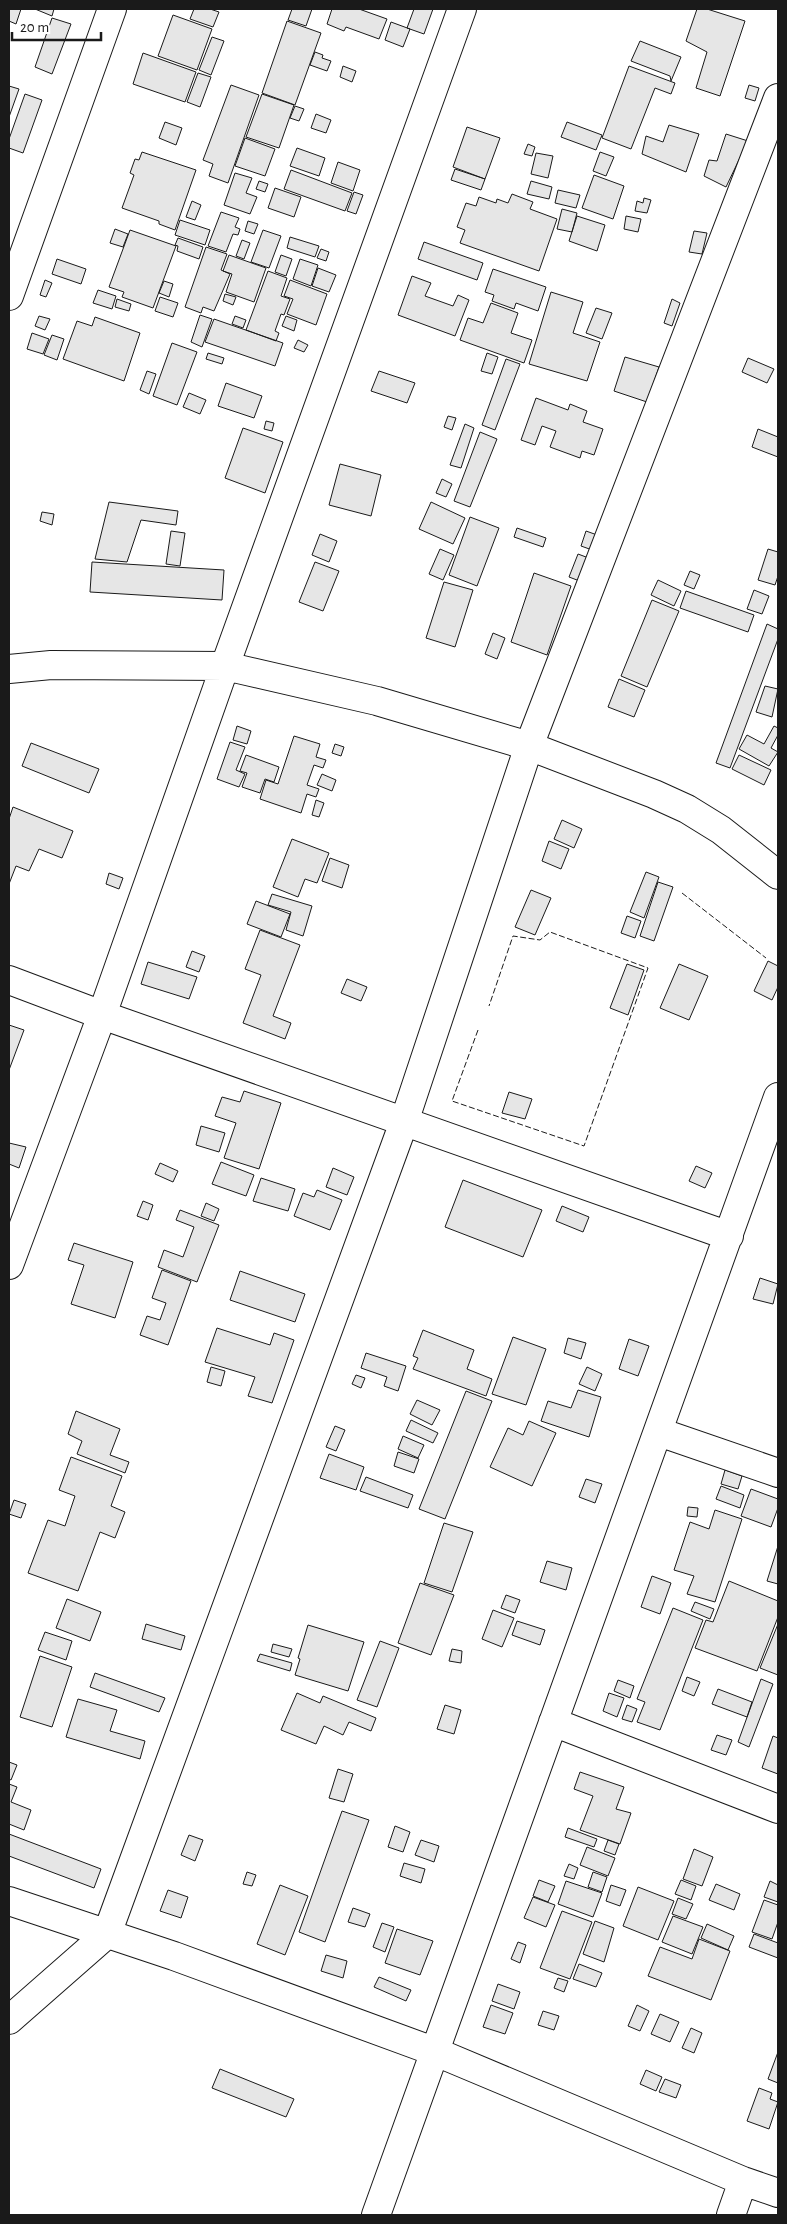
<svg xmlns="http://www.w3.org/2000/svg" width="787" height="2224" viewBox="0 0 787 2224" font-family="'Alegreya Sans',sans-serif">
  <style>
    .building { fill: #e6e6e6; stroke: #1a1a1a }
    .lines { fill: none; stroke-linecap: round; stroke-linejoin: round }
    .minor-casing { stroke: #1a1a1a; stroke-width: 30 }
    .minor { stroke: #fff; stroke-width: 28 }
    .fence { stroke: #1a1a1a; stroke-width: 1; stroke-dasharray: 6 2.5; stroke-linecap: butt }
  </style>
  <rect width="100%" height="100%" fill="#fff"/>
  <path class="building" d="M9,9H21L16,24L9,21Z
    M35,9H54L52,16Z
    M194,9H210L219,12L213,27L190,19Z
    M292,9H312L306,26L288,20Z
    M332,9H359L387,19L379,39L346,27L344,31L327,24Z
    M414,9H433L424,34L407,28Z
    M697,9H707L745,21L720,96L696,88L707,52L686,41Z
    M173,15L212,29L197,70L158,56Z
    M52,18L71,24L52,74L35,67Z
    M287,21L321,33L295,105L262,93Z
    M391,22L410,29L403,47L385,40Z
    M212,37L224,41L211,75L199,70Z
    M640,41L681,57L671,81L670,76L631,61Z
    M315,52L323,55L322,58L331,61L327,71L310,65Z
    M143,53L196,72L185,102L133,84Z
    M343,66L356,71L352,82L340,77Z
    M629,66L675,83L671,94L655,88L631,149L602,138Z
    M198,73L211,77L200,107L187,102Z
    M231,85L259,95L228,183L209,176L213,164L203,160Z
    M749,85L759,88L755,101L745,98Z
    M9,86L19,89L9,117Z
    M25,94L42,100L23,153L9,148V139Z
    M262,94L294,105L279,148L246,137Z
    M295,106L304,109L299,121L290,118Z
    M316,114L331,120L326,133L311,128Z
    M165,122L182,128L176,145L159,138Z
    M567,122L602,135L596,150L561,137Z
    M669,125L699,134L686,172L642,154L646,136L663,142Z
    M467,127L500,138L485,179L453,167Z
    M726,134L748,141L726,187L704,176L709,160L717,161Z
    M245,138L275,149L265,176L235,166Z
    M528,144L535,147L532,156L524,154Z
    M297,148L325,158L319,176L290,166Z
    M142,152L196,170L175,230L159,224V221L122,208L134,175L130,173L135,159L139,160Z
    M600,152L614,157L606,176L593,171Z
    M536,153L553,156L548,178L531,174Z
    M338,162L360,170L353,191L331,183Z
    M455,169L485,179L481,190L451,180Z
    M291,170L352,193L345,211L284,189Z
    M235,173L252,178L246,193L257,197L250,214L224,205Z
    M594,175L624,186L613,219L582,208Z
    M259,181L268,184L265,192L256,189Z
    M531,181L552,187L549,199L527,194Z
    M275,188L301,197L294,217L268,208Z
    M558,190L580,195L576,208L555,203Z
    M354,192L363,195L356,214L347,211Z
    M512,194L533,202L530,209L557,219L539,271L460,243L465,230L457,227L466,203L476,206L479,197L496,203L497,199L508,203Z
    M644,198L651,200L647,213L635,211L637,201L643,203Z
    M192,201L201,205L195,220L186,217Z
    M562,209L577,213L572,232L557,229Z
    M221,212L239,218L235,227L240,229L238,235L233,234L226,252L208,246Z
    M577,216L605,225L597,251L569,241Z
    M626,216L641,219L638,232L624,229Z
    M180,220L210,230L205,245L175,235Z
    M248,221L258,224L254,234L245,231Z
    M115,229L128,234L123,247L110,243Z
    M130,230L176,246L153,308L122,297L124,292L109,287Z
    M263,230L281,236L269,268L251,262Z
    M694,231L707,233L702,254L689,252Z
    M290,237L319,246L315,257L287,248Z
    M178,238L203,247L199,259L177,251L178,246L175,245Z
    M242,240L250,243L244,259L236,256Z
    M424,242L483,263L477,280L418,259Z
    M206,247L227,254L221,270L230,274L214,311L203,307L201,313L185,307Z
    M321,249L329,252L326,261L317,258Z
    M229,255L266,268L254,302L226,292L232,274L223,271Z
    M281,255L292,259L286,276L275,272Z
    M57,259L86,269L81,284L52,274Z
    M300,259L318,265L311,286L293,279Z
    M318,268L336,275L329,292L312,286Z
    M493,269L546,287L538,311L516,303L514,309L492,301L494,295L485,292Z
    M268,271L287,278L281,296L290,299L284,315L281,314L275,331L279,333L276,341L246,330Z
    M412,276L431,283L425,296L453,306L458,295L469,300L455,336L398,315Z
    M45,280L52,283L46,297L40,295Z
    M290,280L327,294L316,325L287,314L293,299L284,296Z
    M164,281L173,284L169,297L159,293Z
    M98,290L116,296L112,309L93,303Z
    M551,292L583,302L573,333L600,342L587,381L529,364Z
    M225,294L236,297L233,305L223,301Z
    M160,297L178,303L173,317L155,311Z
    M117,299L131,304L129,311L115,307Z
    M672,299L680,303L672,326L664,323Z
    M491,303L518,313L511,333L532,340L524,363L460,340L468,318L483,323Z
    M596,308L612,313L602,339L586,333Z
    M200,315L212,319L202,347L191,342Z
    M39,316L50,319L45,330L35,326Z
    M235,316L246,320L243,328L232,324Z
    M286,316L297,320L294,331L282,326Z
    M95,317L140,333L124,381L63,359L77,321L92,326Z
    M214,319L283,343L275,366L205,342Z
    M32,333L49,339L43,354L27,349Z
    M52,335L64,339L57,360L44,355Z
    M298,340L308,345L304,352L294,348Z
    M172,343L197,352L177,405L153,396Z
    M208,353L224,358L222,364L206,359Z
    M487,353L498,357L492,374L481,371Z
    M625,357L659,367L647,402L614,391Z
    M748,358L774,369L767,383L742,372Z
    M506,359L520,364L495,430L482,425Z
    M147,371L156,374L149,394L140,390Z
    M379,371L415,383L407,403L371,391Z
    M226,383L262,396L254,418L218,406Z
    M189,393L206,400L200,414L183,407Z
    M536,398L568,410L570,404L587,411L583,422L603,429L594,455L582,451L580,458L550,447L556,431L542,426L535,445L521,440Z
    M448,416L456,418L452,430L444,427Z
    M266,421L274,423L272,431L264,429Z
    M465,424L474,428L461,468L450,465Z
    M243,428L283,442L265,493L225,478Z
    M758,429L778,437V457L752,447Z
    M480,432L497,439L470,507L454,501Z
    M340,464L381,475L371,516L329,505Z
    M442,479L452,484L446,497L436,493Z
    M109,502L178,511L176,525L141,520L127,562L95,559Z
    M431,502L465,518L453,544L419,529Z
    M42,512L54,514L52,525L40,521Z
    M470,517L499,528L477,586L449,575Z
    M517,528L546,538L543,547L514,537Z
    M171,531L185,533L180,566L166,564Z
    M586,531L600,536L595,551L581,546Z
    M320,534L337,541L329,562L312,555Z
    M440,549L454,555L443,580L429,574Z
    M768,549L778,552V576L775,585L758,580Z
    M578,554L594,560L585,583L569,577Z
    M92,562L224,570L222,600L90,592Z
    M315,562L339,571L323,611L299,602Z
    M690,571L700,575L694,589L684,585Z
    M534,573L571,586L547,655L511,642Z
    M658,580L681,591L674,606L651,595Z
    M444,582L473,590L455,647L426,638Z
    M754,590L769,596L762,614L747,609Z
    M686,591L754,615L748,632L680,608Z
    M652,600L679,611L647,687L621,676Z
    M767,624L778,629V639L730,768L716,763Z
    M493,633L505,638L497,659L485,654Z
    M619,679L645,690L634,717L608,707Z
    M765,686L778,689L772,717L756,712Z
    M237,726L251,731L247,744L233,740Z
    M774,726L778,728V735L771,748L778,752L769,766L739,749L747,735L764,744Z
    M294,736L320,744L316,757L326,760L323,768L314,765L307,785L319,789L316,797L307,794L301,813L260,799L266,780L278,784Z
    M230,742L245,747L236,770L245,774L239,787L217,779Z
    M31,743L99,769L89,793L22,766Z
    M335,744L344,747L341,756L332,753Z
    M246,755L279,767L274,782L265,779L260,793L242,787L247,773L240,771Z
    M739,755L771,770L764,785L732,769Z
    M322,774L336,780L332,791L317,785Z
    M316,800L324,803L319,817L312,815Z
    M13,807L73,831L62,858L39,849L29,871L16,866L9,884V819Z
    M562,820L582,829L574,848L554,839Z
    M292,839L329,853L317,883L305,879L298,897L273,887Z
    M549,841L569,849L561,869L542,861Z
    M330,858L349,865L342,888L322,881Z
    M646,872L659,877L644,918L630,912Z
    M109,873L123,878L119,889L106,884Z
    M658,882L673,887L654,941L640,936Z
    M531,890L551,898L535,935L515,927Z
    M272,894L312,906L303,936L286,930L291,912L268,905Z
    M256,901L290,914L281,937L247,924Z
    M627,916L641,921L635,938L621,933Z
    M260,930L300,945L273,1016L291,1023L285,1039L243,1023L261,975L245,969Z
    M192,951L205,956L199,972L186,967Z
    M768,961L778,966V987L772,1000L754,991Z
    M148,962L197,977L189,999L141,984Z
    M627,964L644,970L628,1015L610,1008Z
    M679,964L708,976L689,1020L660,1008Z
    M347,979L367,987L361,1001L341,993Z
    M9,1025L24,1030L9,1070Z
    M244,1091L281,1103L259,1169L224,1158L236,1123L215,1116L222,1097L240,1102Z
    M509,1092L532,1099L525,1119L502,1113Z
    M201,1126L225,1133L219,1152L196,1145Z
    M9,1143L26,1147L19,1168L9,1164Z
    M221,1162L254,1175L246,1196L212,1184Z
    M160,1163L178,1171L173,1182L155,1174Z
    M696,1166L712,1173L705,1188L689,1181Z
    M333,1168L354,1177L347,1195L326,1187Z
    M261,1178L295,1189L288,1211L253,1201Z
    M463,1180L542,1210L523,1257L445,1227Z
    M317,1190L342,1200L330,1230L294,1216L303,1193L314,1197Z
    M143,1201L153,1205L148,1220L137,1216Z
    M206,1203L219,1209L214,1221L201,1216Z
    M562,1206L589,1217L583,1232L556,1221Z
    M180,1210L219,1225L197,1282L158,1267L164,1250L183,1257L194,1227L176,1220Z
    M74,1243L133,1262L115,1318L71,1304L84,1265L68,1260Z
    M162,1270L191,1281L168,1345L140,1335L147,1316L160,1320L166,1303L152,1298Z
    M240,1271L305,1294L295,1322L230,1300Z
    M760,1278L778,1284L773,1304L753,1299Z
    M217,1328L270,1345L274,1333L294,1340L272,1403L248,1396L255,1377L205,1362Z
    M423,1330L474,1350L467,1369L492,1379L486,1396L413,1369L418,1358L413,1356Z
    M513,1337L546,1349L526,1405L492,1394Z
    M568,1338L586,1343L581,1359L564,1353Z
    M629,1339L649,1346L638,1376L619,1369Z
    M366,1353L406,1366L398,1391L384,1386L387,1377L361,1368Z
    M211,1367L225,1371L221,1386L207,1382Z
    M587,1367L602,1374L595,1391L579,1384Z
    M356,1375L365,1378L361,1388L352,1384Z
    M578,1390L601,1397L589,1437L541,1421L548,1401L571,1408Z
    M466,1391L492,1401L445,1519L419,1509Z
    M417,1400L440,1410L432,1425L410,1414Z
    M76,1411L120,1429L110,1455L129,1462L125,1473L77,1454L82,1441L68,1434Z
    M411,1420L438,1433L433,1443L406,1431Z
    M529,1421L556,1433L532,1486L490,1467L508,1428L523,1435Z
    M335,1426L345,1430L336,1451L326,1447Z
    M403,1436L424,1445L418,1458L398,1449Z
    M398,1452L419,1459L414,1473L394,1466Z
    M329,1454L364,1467L356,1490L320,1478Z
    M71,1457L122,1476L111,1506L125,1512L115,1538L100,1532L78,1591L28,1573L48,1520L65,1526L75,1496L59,1490Z
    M725,1470L742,1476L738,1489L721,1484Z
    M366,1477L413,1495L408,1508L360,1491Z
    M586,1479L602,1484L595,1503L579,1497Z
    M721,1486L744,1495L740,1508L716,1499Z
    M751,1489L778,1499V1508L771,1527L741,1516Z
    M14,1500L26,1504L21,1518L9,1514Z
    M688,1507L698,1508L697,1517L687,1516Z
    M715,1510L742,1519L715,1602L687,1594L694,1576L674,1570L690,1522L709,1529Z
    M444,1523L473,1532L452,1592L424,1583Z
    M778,1546V1584L767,1581Z
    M547,1561L572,1568L566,1590L540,1582Z
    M652,1576L671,1583L660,1614L641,1607Z
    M729,1581L778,1601V1617L757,1671L695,1648L706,1620L713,1622Z
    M420,1583L454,1595L431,1655L398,1643Z
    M506,1595L520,1600L515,1613L501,1608Z
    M67,1599L101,1612L90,1641L56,1628Z
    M695,1602L714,1609L710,1619L691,1611Z
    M673,1608L703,1620L660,1730L637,1722L645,1702L637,1699Z
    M493,1610L514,1618L502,1647L482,1639Z
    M517,1621L545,1630L540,1645L512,1635Z
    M146,1624L185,1636L181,1650L142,1639Z
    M778,1624V1675L760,1668Z
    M308,1625L364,1642L348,1691L295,1675L300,1659L298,1658Z
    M45,1632L72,1641L66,1660L38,1650Z
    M380,1641L399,1648L377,1707L357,1700Z
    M273,1644L292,1649L289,1657L271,1652Z
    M452,1649L462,1651L461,1663L449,1661Z
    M260,1654L292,1663L290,1671L257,1661Z
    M40,1656L72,1667L52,1727L20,1717Z
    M95,1673L165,1698L159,1712L90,1687Z
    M687,1677L700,1682L694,1696L682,1691Z
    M761,1679L773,1684L749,1747L738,1742Z
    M618,1680L634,1686L630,1698L614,1691Z
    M718,1689L752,1702L747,1717L712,1704Z
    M297,1693L320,1703L323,1696L376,1718L371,1731L349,1722L343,1735L324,1726L316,1744L281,1730Z
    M609,1693L624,1698L617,1717L603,1711Z
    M78,1699L117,1710L110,1731L145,1741L140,1759L66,1737Z
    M445,1705L461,1710L454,1734L437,1729Z
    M627,1705L637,1709L632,1722L622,1719Z
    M717,1735L732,1740L726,1755L711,1750Z
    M773,1736L778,1738V1774L762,1768Z
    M9,1762L17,1765L11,1780L9,1779Z
    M338,1769L353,1774L344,1802L329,1798Z
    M580,1772L624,1787L616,1809L631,1813L620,1844L580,1830L593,1796L574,1789Z
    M9,1784L17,1787L11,1802L31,1810L24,1830L9,1824Z
    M342,1811L369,1820L325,1942L299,1932Z
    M395,1826L410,1832L403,1852L388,1847Z
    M568,1828L597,1839L594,1847L565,1837Z
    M9,1834L101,1869L94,1888L9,1856Z
    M189,1835L203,1840L195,1861L181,1855Z
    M421,1840L439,1846L434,1862L415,1855Z
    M608,1840L619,1844L615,1855L604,1851Z
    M587,1847L615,1858L608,1876L580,1865Z
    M694,1849L713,1857L702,1886L683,1879Z
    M404,1863L425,1869L421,1883L400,1876Z
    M569,1864L578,1868L574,1879L564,1876Z
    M247,1872L256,1875L252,1886L243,1884Z
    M593,1872L607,1877L602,1892L588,1887Z
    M539,1880L555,1886L548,1902L533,1896Z
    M681,1880L696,1886L691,1900L675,1894Z
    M566,1881L602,1893L593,1917L558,1904Z
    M770,1881L778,1885V1902L764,1897Z
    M716,1884L740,1894L734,1910L709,1900Z
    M280,1885L308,1896L285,1955L257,1944Z
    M611,1885L626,1890L620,1906L606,1901Z
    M638,1887L674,1901L658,1940L623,1926Z
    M168,1890L188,1897L181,1918L160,1911Z
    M533,1897L555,1905L546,1927L524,1918Z
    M678,1898L693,1904L686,1919L672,1914Z
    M764,1900L778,1905V1922L772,1939L752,1932Z
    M353,1908L370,1914L365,1927L348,1922Z
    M562,1911L592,1922L570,1979L540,1968Z
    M673,1916L703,1927L692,1954L662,1942Z
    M595,1921L614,1928L604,1962L583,1954Z
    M382,1923L394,1927L385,1952L373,1947Z
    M707,1924L734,1936L728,1950L701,1938Z
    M397,1929L433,1941L420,1975L385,1963Z
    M754,1934L778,1943V1958L749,1947Z
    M699,1939L730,1951L711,2000L648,1976L660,1947L692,1959Z
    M518,1942L526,1945L520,1963L511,1959Z
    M326,1955L347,1961L343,1978L321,1971Z
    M579,1964L602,1973L596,1987L573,1979Z
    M379,1977L411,1990L406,2001L374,1987Z
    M558,1978L568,1981L564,1992L554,1988Z
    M498,1984L520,1992L514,2009L492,2001Z
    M491,2005L513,2013L505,2034L483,2027Z
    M637,2005L649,2011L640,2031L628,2026Z
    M543,2011L559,2016L554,2030L538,2025Z
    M660,2014L679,2022L670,2042L651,2034Z
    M691,2028L702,2033L694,2053L682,2048Z
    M778,2052V2083L768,2079Z
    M220,2069L294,2099L286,2117L212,2088Z
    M646,2070L662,2077L656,2091L640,2084Z
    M665,2079L681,2085L676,2098L659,2092Z
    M759,2088L772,2093L770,2099L778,2102L769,2129L747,2121Z"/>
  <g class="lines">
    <defs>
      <path id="minor" d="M9,296L112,9
        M9,669L51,665L225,666L377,701L529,746L654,794L687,809L721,830L778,875
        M9,980L102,1015L729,1236
        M9,1265L102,1015L225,666L462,9
        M659,1432L778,1473
        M553,1722L778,1809
        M9,1901L174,1956L436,2052L743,2181L778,2193
        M9,2020L107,1934L404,1122L529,746L778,98
        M376,2215L778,1097
        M731,2215L743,2181"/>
    </defs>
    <use href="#minor" class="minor-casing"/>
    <use href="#minor" class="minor"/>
    <path class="fence" d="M682,893L766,958
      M478,1030L452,1101L584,1146L648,968L550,932L540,940L513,936L489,1006"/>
  </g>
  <rect width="787" height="2224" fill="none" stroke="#1a1a1a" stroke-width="20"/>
  <path d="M12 32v8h89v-8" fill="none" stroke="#1a1a1a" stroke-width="2.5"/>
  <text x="20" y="32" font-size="15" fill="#1a1a1a" stroke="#ffffff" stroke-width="4" paint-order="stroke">20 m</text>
</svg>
